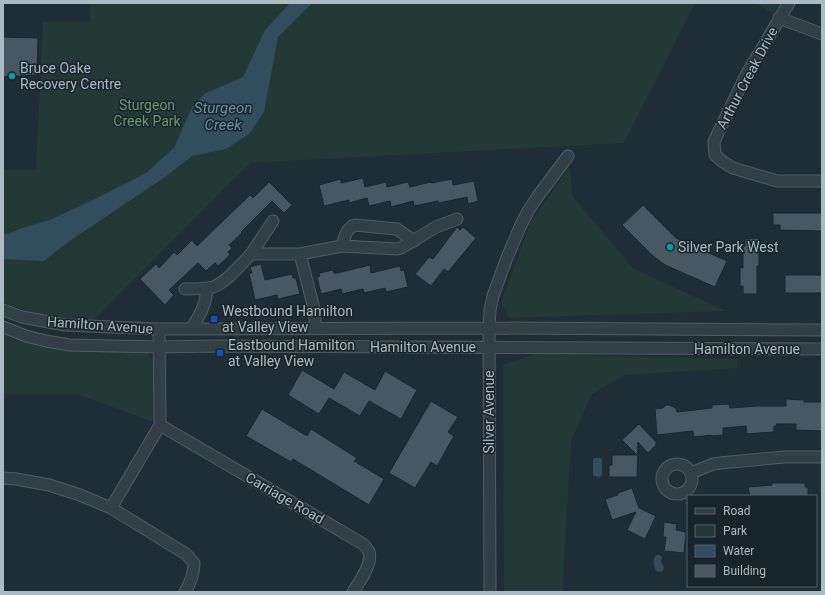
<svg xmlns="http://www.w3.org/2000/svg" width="825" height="595" viewBox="0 0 825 595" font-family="Roboto,sans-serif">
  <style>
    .green { fill: #223936 }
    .water { fill: #324d5e }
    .building { fill: #475862; stroke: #1a262d }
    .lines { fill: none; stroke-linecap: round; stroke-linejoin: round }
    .minor-casing { stroke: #505d65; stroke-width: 13 }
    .minor { stroke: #333f46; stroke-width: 11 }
    .culture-dot { fill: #0f9aa8; stroke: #18242b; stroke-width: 1.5 }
    .transit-dot { fill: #1a4fb4; stroke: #18242b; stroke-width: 1.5 }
    .labels { text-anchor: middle; stroke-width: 3; stroke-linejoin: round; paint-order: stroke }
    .poi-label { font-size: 14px; fill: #acbac4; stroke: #18242b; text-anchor: start }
    .street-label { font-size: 14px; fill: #acbac4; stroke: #18242b }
    .park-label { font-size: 14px; fill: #6d986e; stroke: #18242b }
    .water-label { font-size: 15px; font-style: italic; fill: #6d92a8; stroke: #18242b }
  </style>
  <rect width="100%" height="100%" fill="#1f2d36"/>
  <path class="green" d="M90,3H695L624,143L250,163L94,320C62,319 32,315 3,302V170H36L43,22H90Z
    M756,3H789L779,18Z
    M569,167L573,197L634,269L726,311L509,318L501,302L531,222Z
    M3,334L11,338L36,345L60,349L144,351C150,354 152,358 153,364V422L77,394H3Z
    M536,354L738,359L737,368L624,375L591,395L571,442L563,578L564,592H504L503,365Z"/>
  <path class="water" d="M290,3H313L307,8L278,37L264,112L249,134L226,149L192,156L165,177L68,242L44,261L3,259V233L8,234L20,229L52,219L101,196L146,173L174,148L193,105L206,93L243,77L265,30Z
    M595,458H601L602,460V475L600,477L594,476L593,475V459Z
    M656,555H659L662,557V559L661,560C661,565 667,568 661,572L656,571C654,566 652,560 656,555Z"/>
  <path class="building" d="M3,37L38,38L37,75L3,77Z
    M363,178L365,187L386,182L387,187L408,182L410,187L431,182V183L452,179L453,185L474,181L478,201L468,204L467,197L439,203L438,201L414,206L413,201L391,207L390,201L369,206L367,198L349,203V200L324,206L319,185L341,179V183Z
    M269,182L292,205L284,213L272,201L241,232L242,233L229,245L232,248L228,252L230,255L218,266L215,263L206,271L198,263L169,290L174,295L165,305L140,279L156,264L159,268L174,252L177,255L192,240L197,246L250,195L253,198Z
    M643,205L676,238L727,261L715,287L665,265L653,256L622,225Z
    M773,213H822V231L780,230V225H773Z
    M457,227L460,230L463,227L476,238L448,272L444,269L431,286L415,274L429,257L433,259Z
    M759,238V266H757V294H743V286H740V267L743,268V246H745V239Z
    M261,264L265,280L292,274L293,278H296L300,294L278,299L277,295L255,300L249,273H252L250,267Z
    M370,265L371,273L400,266L401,271L404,270L408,287L386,292L385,288L364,293L363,289L342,294L341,289L321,294L317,277L320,276L319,273L333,270L334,273H337Z
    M785,275H822V293H785Z
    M302,370L334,389L344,372L375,390L385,371L417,390L401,419L369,401L360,416L329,398L319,414L288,395Z
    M786,399L804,400V402H822V431L796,430V424H776L777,426H774V432L758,433L747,434L746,426L723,428V435L711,436V435L694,437L693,431L657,435L655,409L663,408L666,405H669L676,408L677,412L712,408V405L729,404L730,408L758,406H786Z
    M431,401L458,417L448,432L454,436L437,466L431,462L415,488L389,473Z
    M262,409L307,436L311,429L357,458L354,461L384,479L369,505L293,459L291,462L246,436Z
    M639,424L656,442V445L648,453L638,442L637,477H609V465H612V455H637L622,440Z
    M772,483H805V487H808V496H750L748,487L772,485Z
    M632,488L639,508L656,516L645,539L627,530L636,512L612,520L605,499L618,495V493Z
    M664,522L677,524L676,530L686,532L684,553L664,551L666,537H663Z"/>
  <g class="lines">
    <defs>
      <path id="minor" d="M789,3L746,75L718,133L714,142L715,155L723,162L733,168L777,181H822
        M779,18L822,34
        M342,246C345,237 346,228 355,225L397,229L414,241
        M251,254L273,221
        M300,254L315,313V329
        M185,289C195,289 204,289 213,287C226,283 242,263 251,254H300L342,246L397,249L401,248L436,227L457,219
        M3,310L22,317L65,325L159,329H211L489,328L822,330
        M3,327L26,336L46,341L69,345L159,347L217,346L822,349
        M191,329C200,315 206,305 207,288
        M160,425L363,544C365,546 368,549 369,552C373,564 359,582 353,592
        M662 479a15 15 0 1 1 30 0a15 15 0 1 1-30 0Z
        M691,473L713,464L720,463L784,457H822
        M3,478L16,479L49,485L80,495L111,508L186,554L194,563C194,574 191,582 185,592
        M111,508L160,425L159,329
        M490,592L489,328L490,310L493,296L506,260L520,227L528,211L538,196L568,156"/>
    </defs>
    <use href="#minor" class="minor-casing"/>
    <use href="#minor" class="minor"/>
  </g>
  <g class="culture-dot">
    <circle cx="12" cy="76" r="4"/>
    <circle cx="670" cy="247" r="4"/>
  </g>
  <g class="transit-dot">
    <rect x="210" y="315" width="8" height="8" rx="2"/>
    <rect x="216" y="349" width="8" height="8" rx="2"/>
  </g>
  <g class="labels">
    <g class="poi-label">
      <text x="20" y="73">Bruce Oake<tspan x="20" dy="16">Recovery Centre</tspan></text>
      <text x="678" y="252">Silver Park West</text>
      <text x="222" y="316">Westbound Hamilton<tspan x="222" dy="16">at Valley View</tspan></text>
      <text x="228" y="350">Eastbound Hamilton<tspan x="228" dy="16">at Valley View</tspan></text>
    </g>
    <g class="street-label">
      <text transform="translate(747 78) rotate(-62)" y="5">Arthur Creak Drive</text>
      <text transform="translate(100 325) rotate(4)" y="5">Hamilton Avenue</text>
      <text x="423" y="352">Hamilton Avenue</text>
      <text x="747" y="354">Hamilton Avenue</text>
      <text transform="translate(489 412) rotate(-90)" y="5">Silver Avenue</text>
      <text transform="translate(285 498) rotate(30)" y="5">Carriage Road</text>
    </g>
    <g class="park-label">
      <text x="147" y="110">Sturgeon<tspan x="147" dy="16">Creek Park</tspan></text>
    </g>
    <g class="water-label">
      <text x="223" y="113">Sturgeon<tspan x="223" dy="17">Creek</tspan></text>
    </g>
  </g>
  <rect width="825" height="595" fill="none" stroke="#acbac4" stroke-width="8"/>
  <rect x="687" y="495" width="130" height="92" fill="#18242b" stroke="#536068"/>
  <rect x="695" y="508" width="20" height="6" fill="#333f46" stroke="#536068"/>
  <text x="723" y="515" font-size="12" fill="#acbac4">Road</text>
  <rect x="695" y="525" width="20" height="12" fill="#223936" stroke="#536068"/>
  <text x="723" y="535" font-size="12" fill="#acbac4">Park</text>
  <rect x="695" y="545" width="20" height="12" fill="#324d5e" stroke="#536068"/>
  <text x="723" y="555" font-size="12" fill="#acbac4">Water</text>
  <rect x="695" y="565" width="20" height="12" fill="#475862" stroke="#536068"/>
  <text x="723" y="575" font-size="12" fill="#acbac4">Building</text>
</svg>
